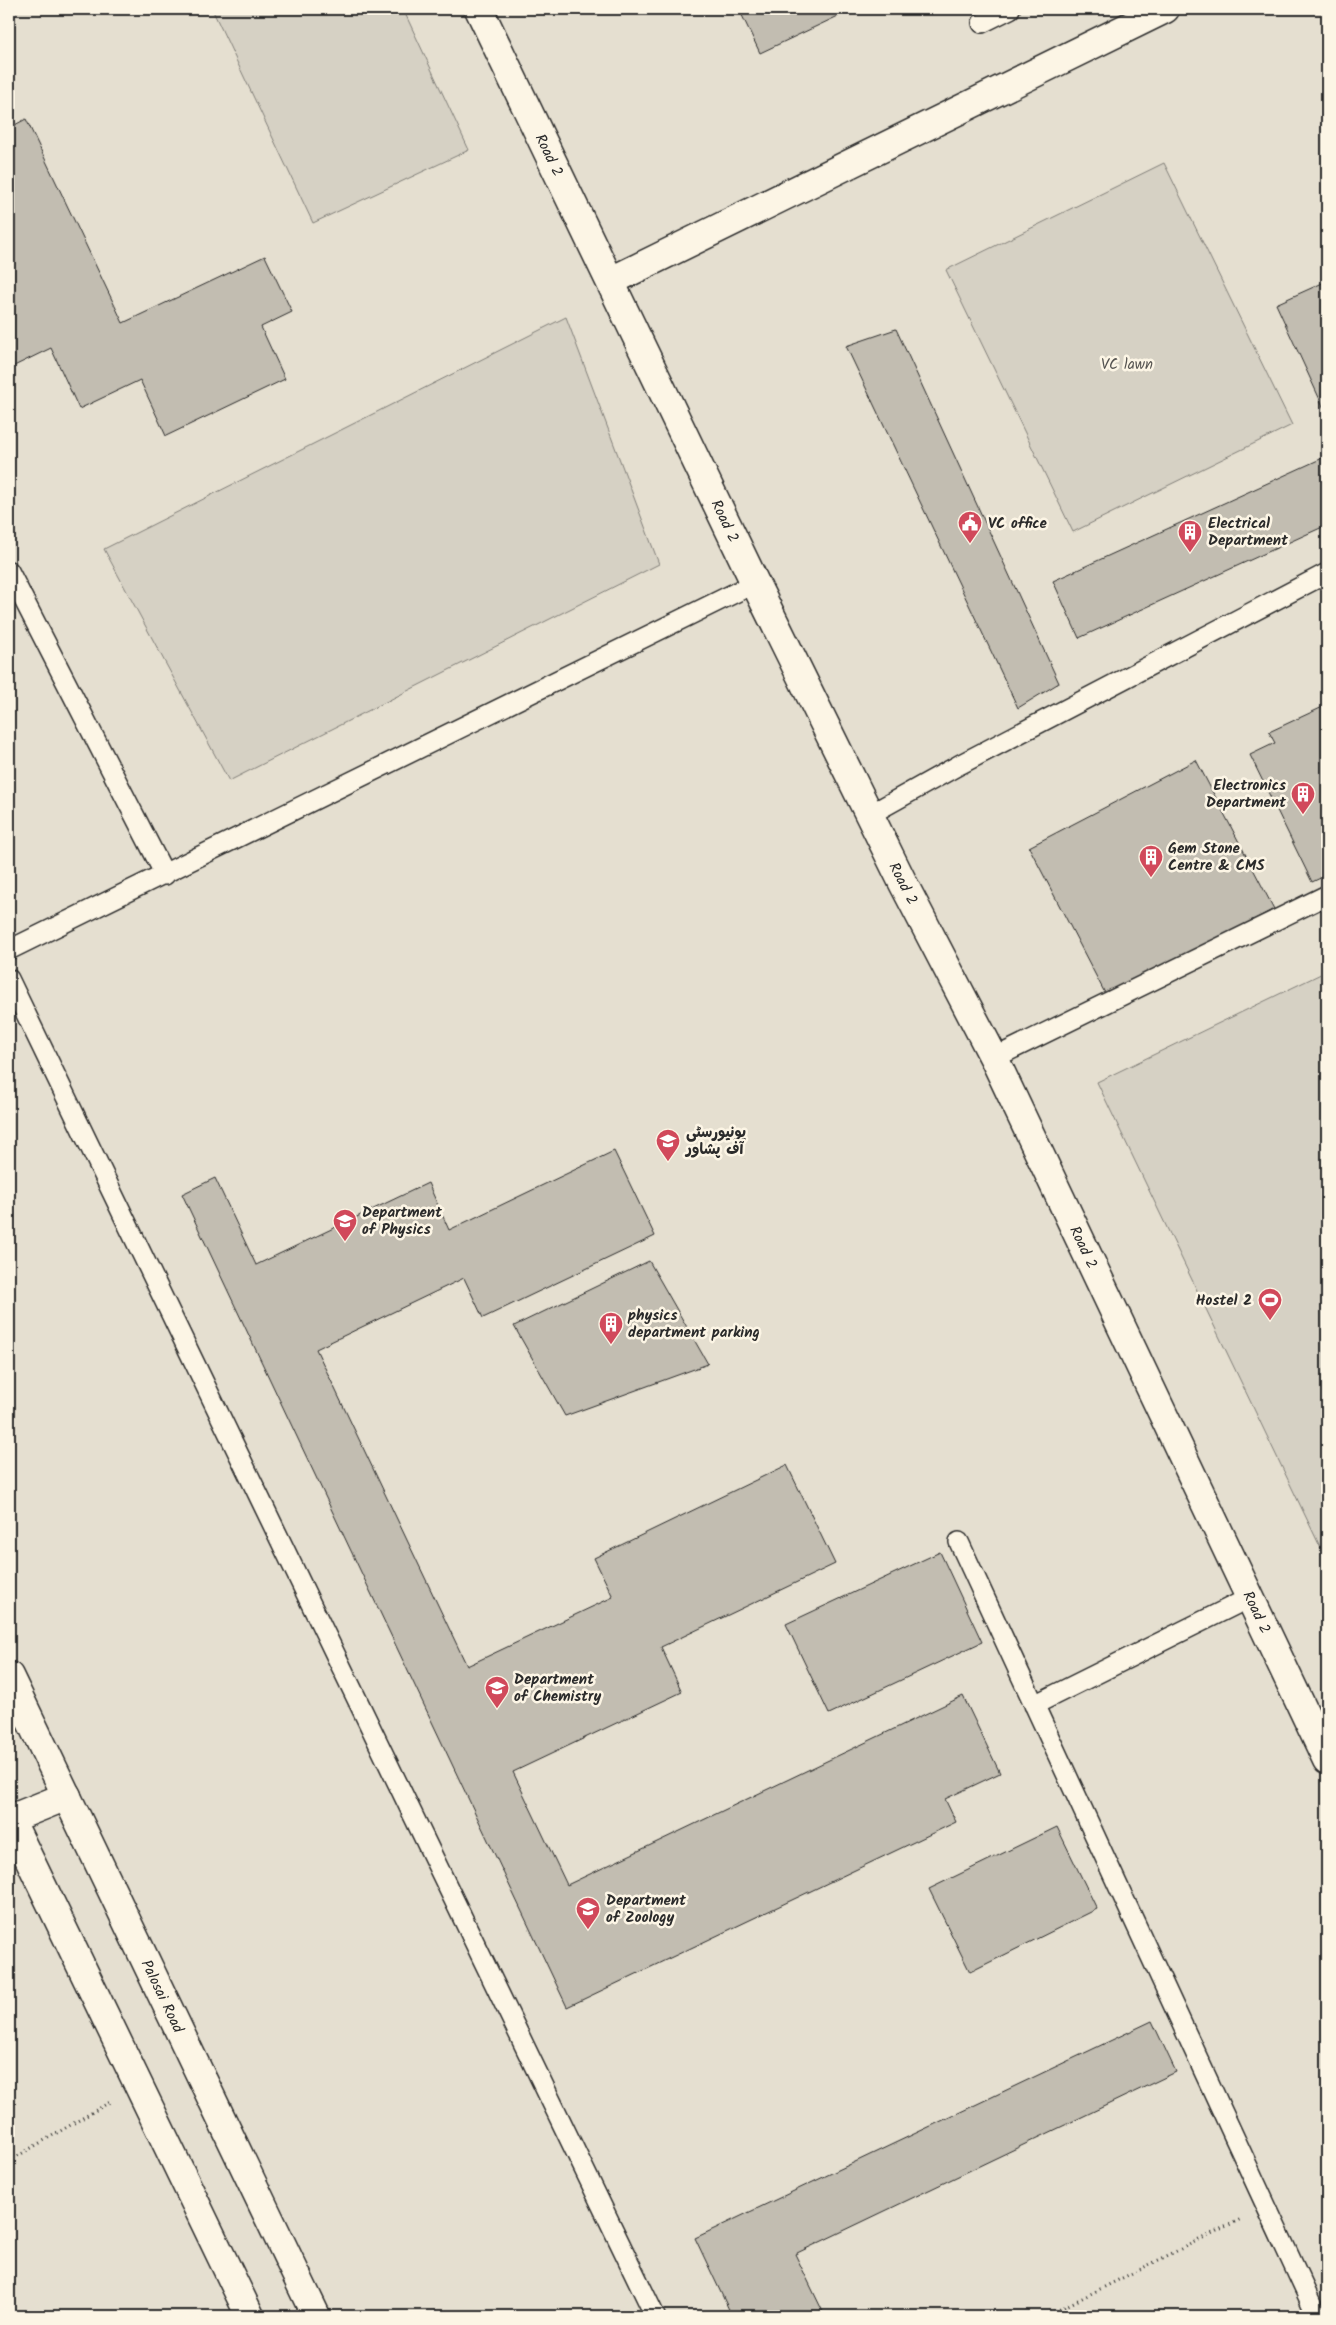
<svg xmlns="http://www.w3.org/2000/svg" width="1336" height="2325" viewBox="0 0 1336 2325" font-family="Kalam,'Playpen Sans Arabic',sans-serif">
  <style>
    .built { fill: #e5dfd0 }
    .green { fill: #d6d1c4; stroke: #807e78 }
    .building { fill: #c2bdb1; stroke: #2b2b2b }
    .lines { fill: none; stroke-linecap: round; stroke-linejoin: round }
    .lane-casing { stroke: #2b2b2b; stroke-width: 22 }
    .street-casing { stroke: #2b2b2b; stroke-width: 31 }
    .secondary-casing { stroke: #2b2b2b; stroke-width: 31 }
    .path { stroke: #2b2b2b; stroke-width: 3; stroke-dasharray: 1 4; stroke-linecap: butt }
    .lane { stroke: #fcf5e5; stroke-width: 19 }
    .street { stroke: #fcf5e5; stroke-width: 28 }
    .secondary { stroke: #fcf5e5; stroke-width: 28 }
    .labels { text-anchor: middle; stroke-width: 5; stroke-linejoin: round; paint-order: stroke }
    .street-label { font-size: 15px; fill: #2b2b2b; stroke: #fcf5e5 }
    .park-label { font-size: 15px; fill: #565451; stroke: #fcf5e5 }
    .poi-label { font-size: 15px; font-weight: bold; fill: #2b2b2b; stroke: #fcf5e5; text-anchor: start }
  </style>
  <rect width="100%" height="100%" fill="#f4edde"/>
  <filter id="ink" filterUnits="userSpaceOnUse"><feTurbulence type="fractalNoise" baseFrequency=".02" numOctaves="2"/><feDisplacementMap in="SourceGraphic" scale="10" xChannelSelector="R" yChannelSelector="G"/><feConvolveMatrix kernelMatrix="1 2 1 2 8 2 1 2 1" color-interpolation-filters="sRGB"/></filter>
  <g filter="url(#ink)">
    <path class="built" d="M9,9H1327V2316H9Z"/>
    <path class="green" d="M212,9H403L469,150L313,223Z
      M1164,163L1292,425L1073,532L946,270Z
      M566,317L659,564L229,781L104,549Z
      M1327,971V1561L1097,1082Z"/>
    <path class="building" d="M739,9H853L760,53Z
      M26,119L123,323L265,256L292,312L261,327L285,379L166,436L140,380L79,409L51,348L10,368L9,364V128Z
      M1327,281V415L1276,304Z
      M896,329L1059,683L1018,708L846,346Z
      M1327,456V525L1079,638L1053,581Z
      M1327,705V875L1312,882L1250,755L1275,743L1269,732Z
      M1196,760L1274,909L1107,997L1029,847Z
      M614,1151L655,1236L483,1318L464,1278L316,1349L467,1666L613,1597L594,1558L787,1465L835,1564L661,1647L682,1692L513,1772L567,1885L963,1696L1000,1773L945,1799L956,1822L567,2007L182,1194L215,1178L256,1265L428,1183L449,1230Z
      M649,1261L708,1364L565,1416L514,1326Z
      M940,1552L982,1642L829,1714L786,1624Z
      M1057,1827L1097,1909L970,1972L929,1889Z
      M1152,2021L1176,2072L795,2254L825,2316H732L695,2238Z"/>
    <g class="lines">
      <defs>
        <path id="lane" d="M982,23L1010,9
          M9,571L165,875
          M869,815L959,765L1327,573
          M9,950L755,583
          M9,979L655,2316
          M994,1058L1327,895
          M959,1542L1317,2316
          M1034,1705L1249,1598"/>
        <path id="street" d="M611,281L1165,9"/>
        <g id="secondary">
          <path id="s1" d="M479,9L755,583L903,883L994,1058L1327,1760"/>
          <path id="s2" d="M9,1676L316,2316"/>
          <path d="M9,1817L250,2316"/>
          <path d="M10,1819L67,1796"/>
        </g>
      </defs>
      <use href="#lane" class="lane-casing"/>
      <use href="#street" class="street-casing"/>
      <use href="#secondary" class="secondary-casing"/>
      <path class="path" d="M9,1911L15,1906
        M9,2161L110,2102
        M1046,2316L1241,2219"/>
      <use href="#lane" class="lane"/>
      <use href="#street" class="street"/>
      <use href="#secondary" class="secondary"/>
    </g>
  </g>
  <defs>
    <symbol id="civic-pin" viewBox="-11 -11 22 30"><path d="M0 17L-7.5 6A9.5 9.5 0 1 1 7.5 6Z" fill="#d1495b" stroke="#fcf5e5"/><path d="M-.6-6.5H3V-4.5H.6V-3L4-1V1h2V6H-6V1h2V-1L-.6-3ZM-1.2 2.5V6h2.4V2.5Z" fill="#fff"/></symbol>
    <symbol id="building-pin" viewBox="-11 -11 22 30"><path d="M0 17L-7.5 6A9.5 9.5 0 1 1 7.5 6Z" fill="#d1495b" stroke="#fcf5e5"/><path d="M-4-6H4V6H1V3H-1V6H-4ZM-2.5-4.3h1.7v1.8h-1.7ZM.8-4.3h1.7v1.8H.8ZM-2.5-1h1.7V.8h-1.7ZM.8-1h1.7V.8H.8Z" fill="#fff"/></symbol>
    <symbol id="university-pin" viewBox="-11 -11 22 30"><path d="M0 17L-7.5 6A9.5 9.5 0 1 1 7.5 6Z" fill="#d1495b" stroke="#fcf5e5"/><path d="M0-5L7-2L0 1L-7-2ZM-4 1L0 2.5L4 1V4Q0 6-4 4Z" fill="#fff"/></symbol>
    <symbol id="stadium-pin" viewBox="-11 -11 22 30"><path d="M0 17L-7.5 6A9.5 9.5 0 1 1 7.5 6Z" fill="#d1495b" stroke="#fcf5e5"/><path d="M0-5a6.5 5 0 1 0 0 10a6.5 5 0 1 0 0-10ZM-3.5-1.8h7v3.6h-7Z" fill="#fff"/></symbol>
  </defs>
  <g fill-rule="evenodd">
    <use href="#civic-pin" x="956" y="509" width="28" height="38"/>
    <use href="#building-pin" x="1176" y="518" width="28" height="38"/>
    <use href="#building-pin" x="1289" y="780" width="28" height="38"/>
    <use href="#building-pin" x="1137" y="843" width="28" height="38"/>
    <use href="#university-pin" x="654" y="1127" width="28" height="38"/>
    <use href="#university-pin" x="331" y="1207" width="28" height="38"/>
    <use href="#stadium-pin" x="1256" y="1286" width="28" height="38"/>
    <use href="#building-pin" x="597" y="1310" width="28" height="38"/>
    <use href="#university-pin" x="483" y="1674" width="28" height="38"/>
    <use href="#university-pin" x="574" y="1895" width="28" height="38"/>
  </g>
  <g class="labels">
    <g class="street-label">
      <text dy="5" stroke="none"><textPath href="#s1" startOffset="162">Road 2</textPath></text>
      <text dy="5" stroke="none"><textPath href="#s1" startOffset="568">Road 2</textPath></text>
      <text dy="5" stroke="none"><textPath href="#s1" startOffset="972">Road 2</textPath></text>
      <text dy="5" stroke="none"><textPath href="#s1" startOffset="1378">Road 2</textPath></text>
      <text dy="5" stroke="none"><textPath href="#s1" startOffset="1782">Road 2</textPath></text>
      <text dy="5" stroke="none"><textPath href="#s2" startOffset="355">Palosai Road</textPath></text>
    </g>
    <g class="park-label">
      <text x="1127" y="369">VC lawn</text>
    </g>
    <g class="poi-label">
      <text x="988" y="528">VC office</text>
      <text x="1208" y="528">Electrical<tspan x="1208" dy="17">Department</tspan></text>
      <text x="1286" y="790" text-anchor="end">Electronics<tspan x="1286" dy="17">Department</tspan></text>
      <text x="1168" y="853">Gem Stone<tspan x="1168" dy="17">Centre &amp; CMS</tspan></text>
      <text x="686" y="1137">یونیورسٹی<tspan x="686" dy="17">آف پشاور</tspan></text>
      <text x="362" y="1217">Department<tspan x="362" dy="17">of Physics</tspan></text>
      <text x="1252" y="1305" text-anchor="end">Hostel 2</text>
      <text x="628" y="1320">physics<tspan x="628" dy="17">department parking</tspan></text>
      <text x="514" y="1684">Department<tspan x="514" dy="17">of Chemistry</tspan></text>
      <text x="606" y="1905">Department<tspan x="606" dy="17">of Zoology</tspan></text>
    </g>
  </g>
  <rect width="1336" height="2325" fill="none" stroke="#fcf5e5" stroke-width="30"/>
  <rect x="15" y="15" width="1306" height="2295" fill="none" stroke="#2b2b2b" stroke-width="2" filter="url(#ink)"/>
</svg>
